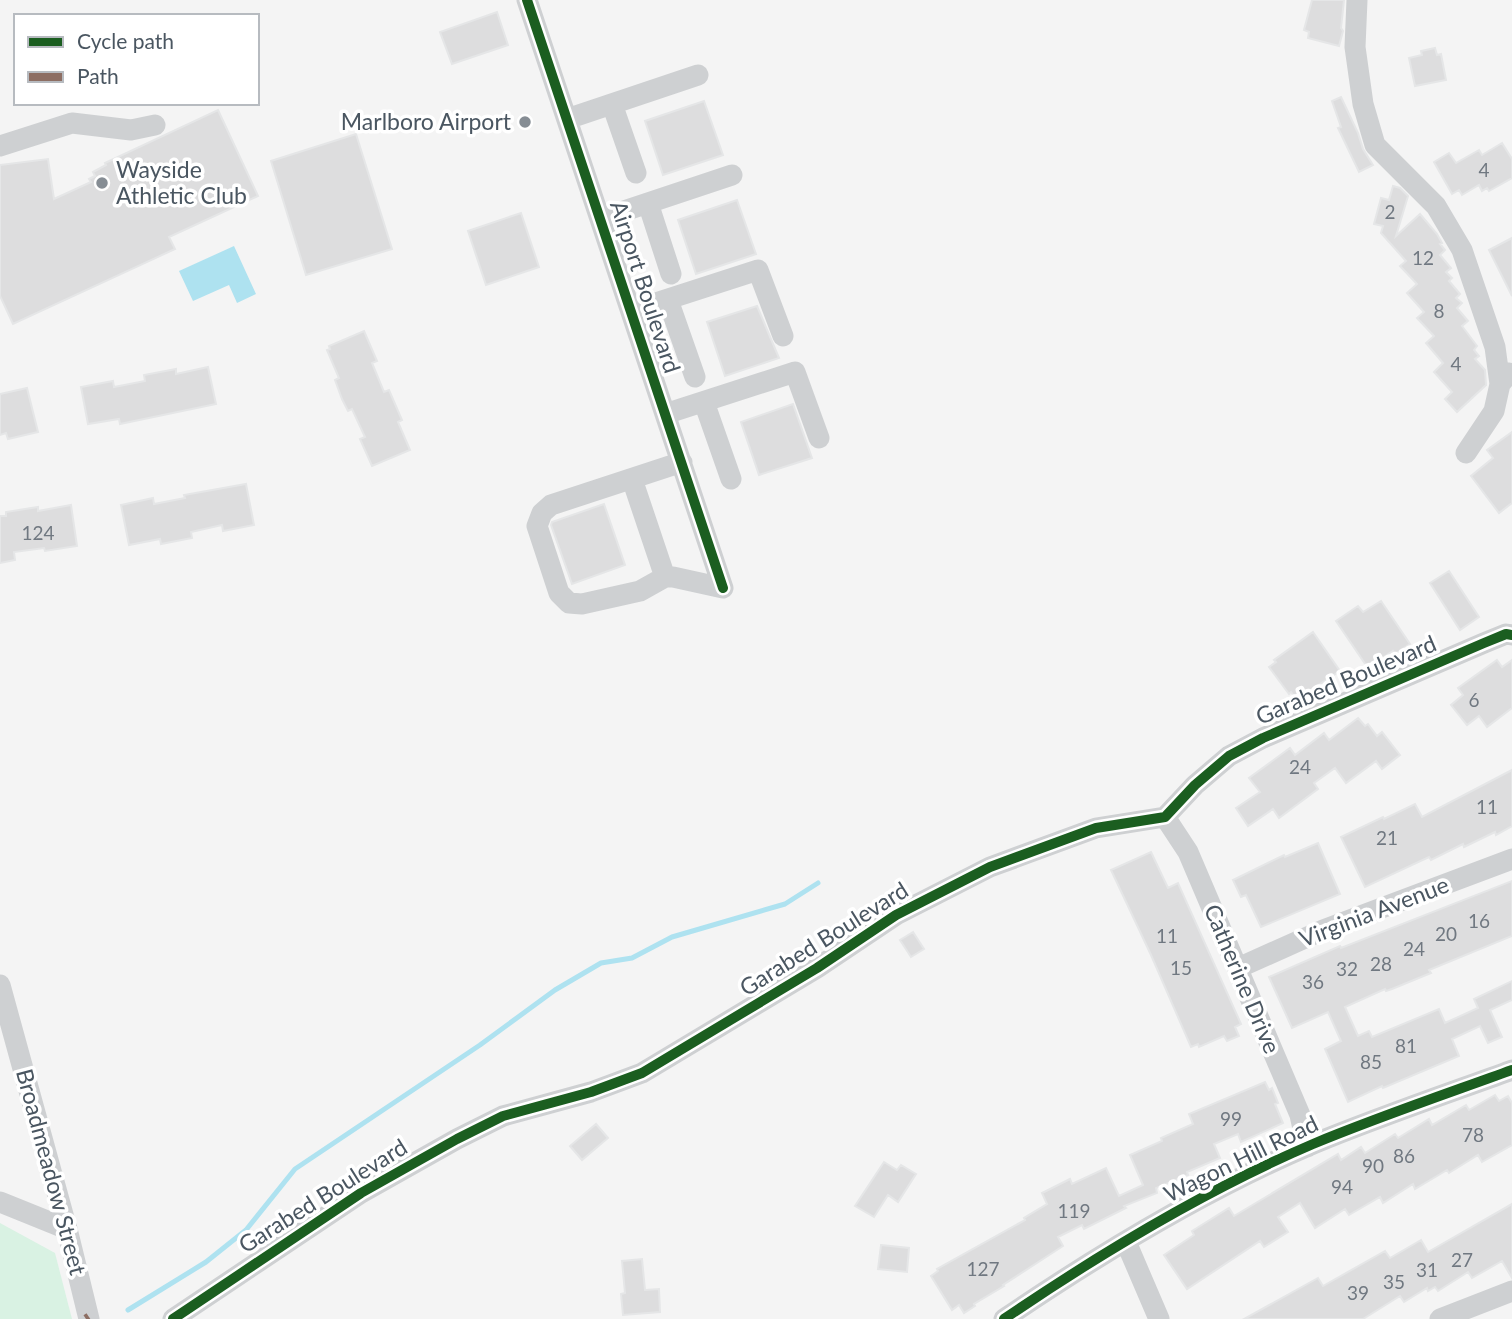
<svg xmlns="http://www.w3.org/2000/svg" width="1512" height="1319" viewBox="0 0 1512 1319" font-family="Lato,sans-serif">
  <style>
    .green { fill: #d9f2e3 }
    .water { fill: #aee2f0 }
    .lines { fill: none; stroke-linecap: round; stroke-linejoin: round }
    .stream { stroke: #aee2f0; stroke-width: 5 }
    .building { fill: #ddddde; stroke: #e5e6e7; stroke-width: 2 }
    .minor { stroke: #ced0d2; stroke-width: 21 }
    .quiet { stroke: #8d6e63; stroke-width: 9; stroke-dasharray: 18 9; stroke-linecap: butt }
    .cycleway-casing { stroke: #fff; stroke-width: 15 }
    .cycleway { stroke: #1b5e20; stroke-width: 10 }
    .poi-dot { fill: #868d94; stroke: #fff; stroke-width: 2.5 }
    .labels { text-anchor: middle; stroke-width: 7; stroke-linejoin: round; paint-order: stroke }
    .number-label { font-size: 19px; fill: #707881 }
    .poi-label { font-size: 23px; fill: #4a5661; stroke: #fff; text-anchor: end }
    .street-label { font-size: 23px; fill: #4a5661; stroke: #fff }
  </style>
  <rect width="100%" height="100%" fill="#f4f4f4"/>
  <path class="green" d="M0,1223L55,1253L72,1319H0Z"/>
  <path class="water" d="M234,246L256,294L237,303L229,285L193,301L179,271Z"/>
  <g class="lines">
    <path class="stream" d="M128,1310L206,1262L246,1230L295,1169L480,1045L555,990L601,963L632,958L672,937L785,904L818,883"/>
  </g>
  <path class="building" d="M1312,0H1344L1341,28L1343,31L1339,46L1308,38L1309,32L1304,30Z
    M497,12L508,45L452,64L440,32Z
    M1435,48L1437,55L1441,54L1446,80L1415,86L1409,58L1422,55L1421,51Z
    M1341,97L1358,133L1363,149L1373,165L1359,172L1338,128L1341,127L1332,101Z
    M704,101L723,155L663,175L645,121Z
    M218,110L258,196L169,237L175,249L13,324L0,296V165L48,159L54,199L91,182L89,179L95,176L93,172L106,165L105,163Z
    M356,134L392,249L306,275L271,161Z
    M1502,143L1512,159V178L1489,191L1487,188L1482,191L1479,185L1462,195L1459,190L1452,194L1434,162L1449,153L1456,163L1479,150L1482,155Z
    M1393,186L1400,188L1408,196L1396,236L1420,214L1437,234L1442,243L1440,244L1445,250L1440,255L1451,268L1446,272L1452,278L1449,281L1460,294L1456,298L1462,303L1457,308L1468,321L1462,326L1477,346L1474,350L1479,356L1475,359L1485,370L1486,385L1457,412L1445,399L1452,392L1434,372L1443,363L1426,343L1434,336L1417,318L1424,312L1407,293L1417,284L1400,266L1406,261L1381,233L1383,226L1374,224L1381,198L1389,200Z
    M737,200L756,254L696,274L678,220Z
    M521,213L539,267L486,285L468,231Z
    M1512,238V296L1489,250Z
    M757,306L779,358L725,376L707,322Z
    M364,331L377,361L372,363L384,392L389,390L402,420L398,422L410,450L372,466L360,439L365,437L352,409L348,411L342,399L335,380L339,378L327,350L330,349L329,346Z
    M208,367L216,404L120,424L119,419L88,424L81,387L113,381L114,387L145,381L144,375L176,369V374Z
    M27,388L38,432L8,439L6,433L0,435V394Z
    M793,404L812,458L759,475L741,422Z
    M1512,432V503L1499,513L1471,476L1493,458L1487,450Z
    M246,484L254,525L223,531L222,525L191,532L192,538L161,544L160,539L129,545L121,505L153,498L154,504L185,498L184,495Z
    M604,504L625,565L572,584L551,525L552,522Z
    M71,505L77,546L45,551L44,548L14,552L15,560L0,563V516H6V512L38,507V511Z
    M1449,571L1479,617L1460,630L1430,583Z
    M1381,601L1410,644L1395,654L1393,651L1368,668L1336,621L1358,606L1363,612Z
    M1313,632L1340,671L1300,697L1298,694L1294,696L1291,692L1289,694L1269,667L1276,662L1274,660Z
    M1497,660L1502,667L1512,660V708L1487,727L1479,716L1467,725L1451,705L1463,695L1458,688Z
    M1358,718L1365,726L1368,724L1377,736L1382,732L1400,755L1382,769L1376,761L1346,783L1335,768L1314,783L1318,789L1279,818L1273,809L1248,826L1236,808L1260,792L1249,778L1290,748L1295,755L1324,733L1329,740Z
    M1512,770V826L1496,835L1495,832L1464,847L1463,844L1431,860L1429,857L1365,887L1341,837L1383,817L1384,819L1415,804L1422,817Z
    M1318,843L1340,894L1261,927L1246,895L1241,897L1233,880L1284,855L1285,857Z
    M1151,852L1168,888L1178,883L1241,1024L1235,1027L1239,1036L1227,1041L1224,1036L1199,1047L1198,1044L1191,1047L1151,955L1111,870Z
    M1512,881V936L1429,970L1431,973L1392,989L1386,991L1385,989L1345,1007L1358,1036L1369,1031L1372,1037L1439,1009L1445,1023L1478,1008L1474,999L1512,981V1000L1490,1010L1502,1037L1488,1043L1480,1026L1452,1039L1459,1056L1383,1088L1382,1086L1348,1102L1325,1049L1341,1041L1328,1012L1292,1028L1269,977L1340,946L1341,948Z
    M913,932L924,949L911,957L900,940Z
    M1265,1082L1269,1090L1272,1088L1278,1103L1275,1104L1283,1123L1241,1142L1238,1134L1214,1144L1220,1158L1187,1172L1188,1175L1156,1188L1157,1193L1124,1206L1126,1208L1084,1229L1082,1225L1058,1237L1063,1246L1003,1285L1004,1286L974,1304L975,1306L964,1313L959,1305L952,1310L931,1276L938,1271L937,1269L1025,1220L1024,1218L1047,1204L1042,1193L1070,1179L1072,1184L1106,1168L1119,1196L1143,1185L1130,1155L1162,1141L1161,1138L1193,1124L1189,1114Z
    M1495,1095L1499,1101L1508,1096L1512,1103V1145L1482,1162L1478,1155L1449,1173L1447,1170L1415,1189L1413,1184L1383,1203L1380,1197L1349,1215L1345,1209L1315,1228L1300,1203L1278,1217L1288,1232L1264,1247L1260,1241L1187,1289L1164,1255L1194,1235L1192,1231L1229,1208L1234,1216L1338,1154L1341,1160L1361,1147L1365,1153L1395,1134L1398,1138L1429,1119L1432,1125L1466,1105L1469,1110Z
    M596,1124L608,1138L582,1160L570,1146Z
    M884,1162L897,1170L901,1165L916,1174L898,1202L888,1195L874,1217L855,1206Z
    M1512,1204V1278L1502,1261L1472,1278L1468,1272L1438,1291L1435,1287L1428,1291L1427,1288L1404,1302L1400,1296L1363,1319H1244L1318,1278L1323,1286L1385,1251L1390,1258L1421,1240L1428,1252Z
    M881,1245L909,1248L907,1272L878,1269Z
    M642,1259L645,1290L659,1289L660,1312L623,1315L621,1294L625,1293L622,1261Z"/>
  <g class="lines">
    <path class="minor" d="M527,0L723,588
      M1357,0L1355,47L1363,104L1375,145L1436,206L1462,250L1495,347L1500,384
      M612,104L636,173
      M567,119L698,75
      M0,146L72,123L131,130L155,125
      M648,203L671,274
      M600,219L732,175
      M668,300L695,377
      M631,311L758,270L783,336
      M704,402L731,479
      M665,414L795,372L819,438
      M1466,453L1494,411L1500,384L1509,373
      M682,462L551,505L542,513L537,526L559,593L569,603L582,604L640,591L665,577H673L723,588
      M632,479L665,577
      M1165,817L1188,852L1300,1115L1307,1147
      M1238,968L1323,930L1512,859
      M0,985L67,1229L89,1319
      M0,1202L67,1229
      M1126,1242L1159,1319
      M173,1319L361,1193L457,1139L503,1116L591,1092L642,1073L817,968L896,915L990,867L1096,828L1165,817L1195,785L1229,756L1263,738L1484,643L1506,634L1512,635
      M1004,1319C1101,1253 1205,1190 1313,1144C1378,1117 1446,1094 1512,1070
      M1440,1319L1512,1291"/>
    <path class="quiet" d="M86,1319L89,1317"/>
    <defs>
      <path id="cycleway" d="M527,0L723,588
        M173,1319L361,1193L457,1139L503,1116L591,1092L642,1073L817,968L896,915L990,867L1096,828L1165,817L1195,785L1229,756L1263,738L1484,643L1506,634L1512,635
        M1004,1319C1101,1253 1205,1190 1313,1144C1378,1117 1446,1094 1512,1070"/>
    </defs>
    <use href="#cycleway" class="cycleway-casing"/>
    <use href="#cycleway" class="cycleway"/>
  </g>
  <g class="poi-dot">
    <circle cx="525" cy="122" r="7"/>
    <circle cx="102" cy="183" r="7"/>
  </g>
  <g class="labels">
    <g class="number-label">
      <text x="1484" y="177">4</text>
      <text x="1390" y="219">2</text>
      <text x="1423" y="265">12</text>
      <text x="1439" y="318">8</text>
      <text x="1456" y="371">4</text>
      <text x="38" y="540">124</text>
      <text x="1474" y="707">6</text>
      <text x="1300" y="774">24</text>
      <text x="1487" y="814">11</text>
      <text x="1387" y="845">21</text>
      <text x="1479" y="928">16</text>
      <text x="1446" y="941">20</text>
      <text x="1167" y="943">11</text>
      <text x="1414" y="956">24</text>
      <text x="1381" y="971">28</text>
      <text x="1181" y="975">15</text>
      <text x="1347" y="976">32</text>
      <text x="1313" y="989">36</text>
      <text x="1406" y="1053">81</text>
      <text x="1371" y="1069">85</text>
      <text x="1231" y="1126">99</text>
      <text x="1473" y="1142">78</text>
      <text x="1404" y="1163">86</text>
      <text x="1373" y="1173">90</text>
      <text x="1342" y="1194">94</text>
      <text x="1074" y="1218">119</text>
      <text x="1462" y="1267">27</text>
      <text x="983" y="1276">127</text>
      <text x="1427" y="1277">31</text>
      <text x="1394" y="1289">35</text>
      <text x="1358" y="1300">39</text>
    </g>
    <g class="poi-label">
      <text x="511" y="130">Marlboro Airport</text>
      <text x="116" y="178" text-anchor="start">Wayside<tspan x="116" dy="26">Athletic Club</tspan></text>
    </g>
    <g class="street-label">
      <text transform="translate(645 287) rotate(72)" y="8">Airport Boulevard</text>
      <text transform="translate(1346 680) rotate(-23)" y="8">Garabed Boulevard</text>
      <text transform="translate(1374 912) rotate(-21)" y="8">Virginia Avenue</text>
      <text transform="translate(824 939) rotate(-32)" y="8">Garabed Boulevard</text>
      <text transform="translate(1242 979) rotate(67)" y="8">Catherine Drive</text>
      <text transform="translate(1241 1159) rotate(-26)" y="8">Wagon Hill Road</text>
      <text transform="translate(51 1172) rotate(75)" y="8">Broadmeadow Street</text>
      <text transform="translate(323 1196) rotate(-32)" y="8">Garabed Boulevard</text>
    </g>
  </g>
  <rect x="14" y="14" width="245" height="91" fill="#ffffff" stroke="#b7bbc0" stroke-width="2"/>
  <rect x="28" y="37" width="35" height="10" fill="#1b5e20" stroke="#b7bbc0" stroke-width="2"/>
  <text x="77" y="49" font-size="21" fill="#4a5661">Cycle path</text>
  <rect x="28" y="72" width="35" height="10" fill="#8d6e63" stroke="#b7bbc0" stroke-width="2"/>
  <text x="77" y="84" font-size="21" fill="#4a5661">Path</text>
</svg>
